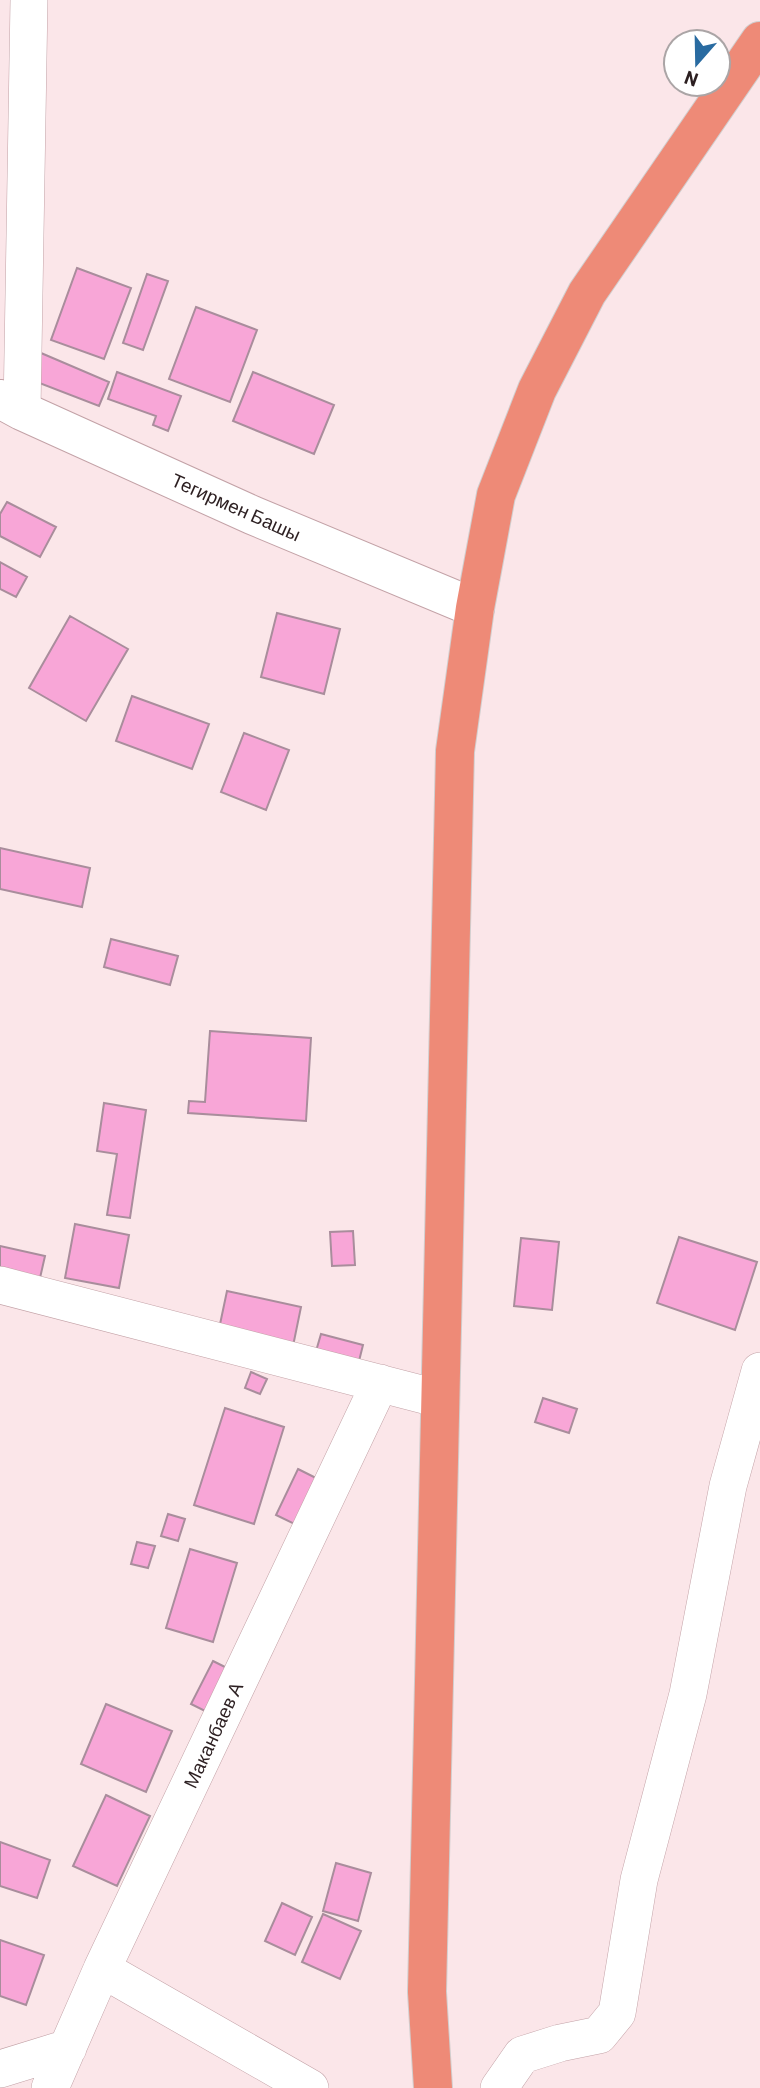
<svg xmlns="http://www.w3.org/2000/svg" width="760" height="2088" viewBox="0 0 760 2088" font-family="Barlow,sans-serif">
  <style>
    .building { fill: #f8a6d7; stroke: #a98d9c; stroke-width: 2 }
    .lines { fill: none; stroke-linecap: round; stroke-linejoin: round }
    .minor-casing { stroke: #c3a2a7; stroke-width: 38 }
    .tertiary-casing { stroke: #c3a2a7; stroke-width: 40 }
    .trunk-casing { stroke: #d1cece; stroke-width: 40 }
    .minor { stroke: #fff; stroke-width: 37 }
    .tertiary { stroke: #fff; stroke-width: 38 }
    .trunk { stroke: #ee8a77; stroke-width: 38 }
    .labels { text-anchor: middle; stroke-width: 7; stroke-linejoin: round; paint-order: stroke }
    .street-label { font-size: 19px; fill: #2c1f21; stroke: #fff }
  </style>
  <rect width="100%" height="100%" fill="#fbe6e9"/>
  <path class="building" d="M77,268L131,288L104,359L51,340Z
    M147,274L168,281L143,350L123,343Z
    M196,307L257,330L230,402L169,379Z
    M41,353L109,382L99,406L29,379Z
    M117,372L181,396L168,431L153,425L156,416L108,399Z
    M253,372L334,405L314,454L233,421Z
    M7,502L56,527L40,557L0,536V514Z
    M0,562L27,577L16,597L0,589Z
    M277,613L340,629L324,694L261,677Z
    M70,616L128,649L86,721L29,688Z
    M132,696L209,724L192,769L116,741Z
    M244,733L289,750L266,810L221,792Z
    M0,848L90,868L82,907L0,889Z
    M111,939L178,956L170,985L104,967Z
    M210,1031L311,1038L306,1121L188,1113L189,1101L205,1102Z
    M104,1103L146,1110L130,1218L107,1215L117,1154L97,1151Z
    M75,1224L129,1235L119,1288L65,1278Z
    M353,1231L355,1265L332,1266L330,1232Z
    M679,1237L757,1262L735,1330L657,1303Z
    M521,1238L559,1242L552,1310L514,1306Z
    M0,1246L45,1256L40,1278L0,1269Z
    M227,1291L301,1307L293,1346L219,1329Z
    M321,1334L363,1345L357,1369L314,1358Z
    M251,1372L267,1379L260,1394L245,1388Z
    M543,1398L577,1409L569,1433L535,1422Z
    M225,1408L284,1427L254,1524L194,1505Z
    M298,1469L326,1483L305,1529L276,1515Z
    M168,1514L185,1519L178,1541L161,1536Z
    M137,1542L155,1546L148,1568L131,1564Z
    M190,1549L237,1563L213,1642L166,1628Z
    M213,1661L235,1672L213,1715L191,1704Z
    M106,1704L172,1731L146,1792L81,1764Z
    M106,1795L150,1816L117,1886L73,1866Z
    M0,1842L50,1860L37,1898L0,1886Z
    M336,1863L371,1873L358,1921L323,1911Z
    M282,1903L312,1917L295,1955L265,1941Z
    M323,1914L361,1931L340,1979L302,1962Z
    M0,1940L44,1955L26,2005L0,1996Z"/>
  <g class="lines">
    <defs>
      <path id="minor" d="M22,411L29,0
        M0,1285L440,1399
        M102,1969L310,2088
        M0,2069L68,2048
        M50,2088L102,1969L380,1383
        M499,2088L522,2055L560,2043L599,2035L617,2013L639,1880L688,1694L728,1486L760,1371"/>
      <path id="tertiary" d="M0,399L22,411L252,515L475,608"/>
      <path id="trunk" d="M433,2088L427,1992L455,751L475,608L496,495L537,390L587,293L760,41"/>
    </defs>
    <use href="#minor" class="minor-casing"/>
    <use href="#tertiary" class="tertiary-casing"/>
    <use href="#trunk" class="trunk-casing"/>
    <use href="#minor" class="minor"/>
    <use href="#tertiary" class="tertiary"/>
    <use href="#trunk" class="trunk"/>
  </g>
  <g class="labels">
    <g class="street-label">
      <text transform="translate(236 507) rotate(24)" y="7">Тегирмен Башы</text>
      <text transform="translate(213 1735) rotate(-65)" y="7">Маканбаев А</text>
    </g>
  </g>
  <g transform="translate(697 63) rotate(200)"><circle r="33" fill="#ffffff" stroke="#aba5a6" stroke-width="2"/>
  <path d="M0-5L12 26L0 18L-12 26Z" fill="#296ba1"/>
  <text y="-10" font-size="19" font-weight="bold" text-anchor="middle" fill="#2c1f21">N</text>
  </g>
</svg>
